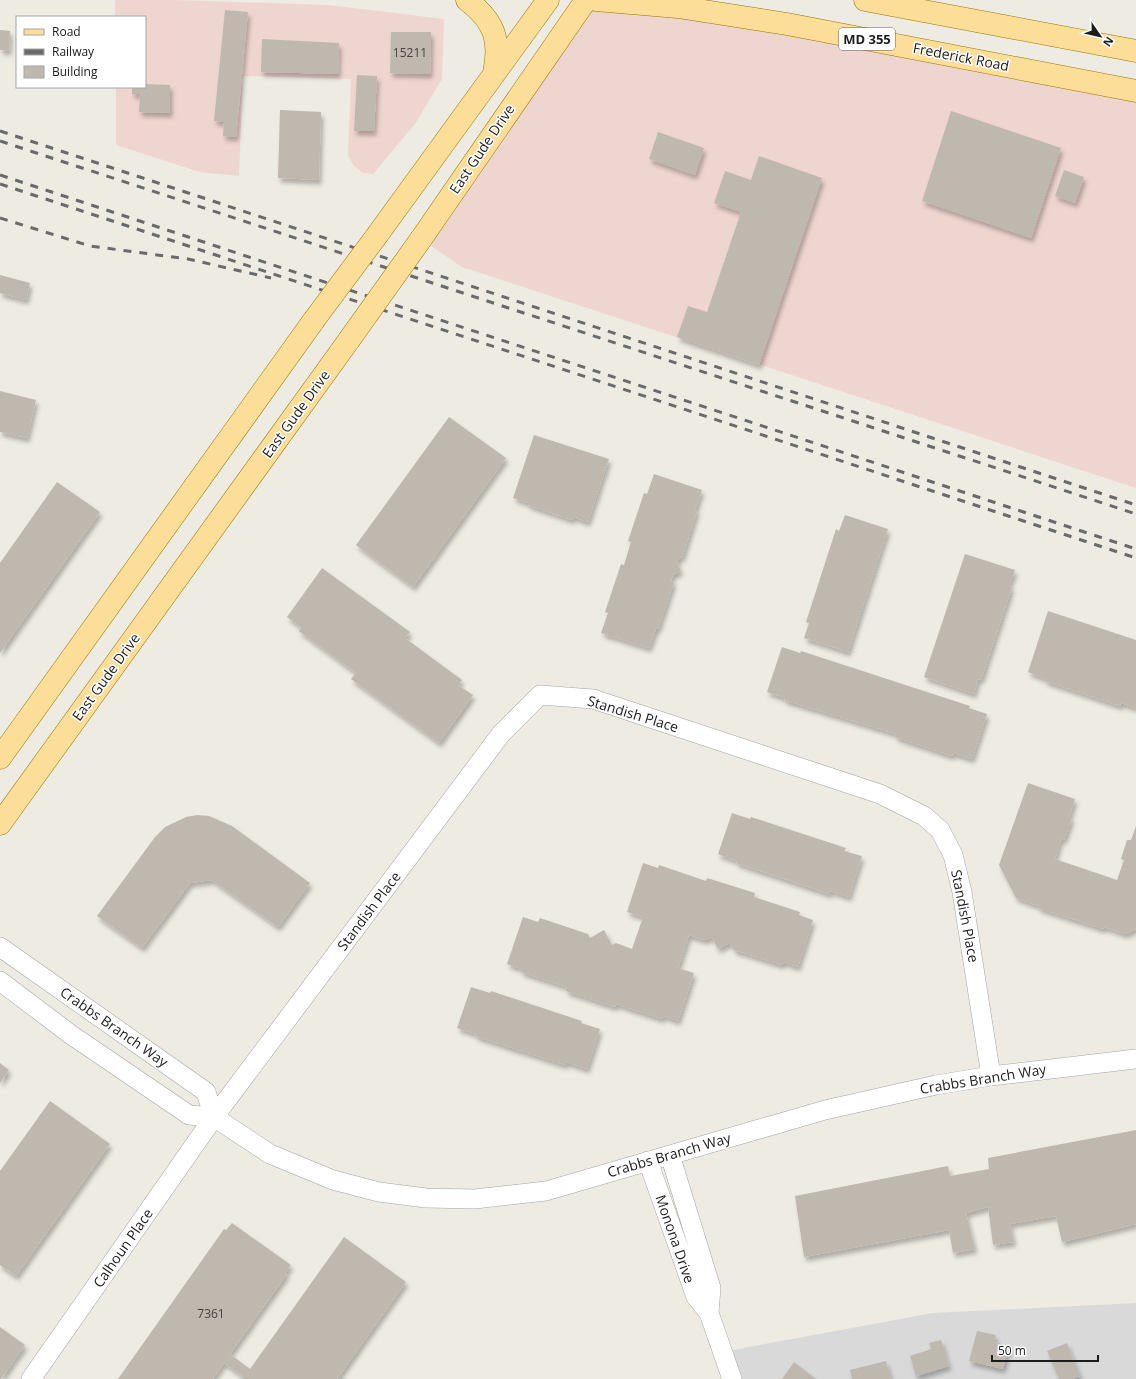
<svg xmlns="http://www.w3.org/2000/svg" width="1136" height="1379" viewBox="0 0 1136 1379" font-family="'Open Sans',sans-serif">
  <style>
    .residential { fill: #dad9d9 }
    .commercial { fill: #efd5d0 }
    .building { fill: #bfb8ae; filter: url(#shadow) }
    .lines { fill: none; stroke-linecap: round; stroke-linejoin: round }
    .minor-casing { stroke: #a3a3a3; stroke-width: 20 }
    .major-casing { stroke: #957600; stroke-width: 23 }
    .minor { stroke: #fff; stroke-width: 19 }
    .major { stroke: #fdde98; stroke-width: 22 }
    .rail { stroke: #6a6a6a; stroke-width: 3; stroke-dasharray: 8 8; stroke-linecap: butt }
    .major-bridge-casing { stroke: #957600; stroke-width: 23; stroke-linecap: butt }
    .major-bridge { stroke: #fdde98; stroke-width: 22 }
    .labels { text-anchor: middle; stroke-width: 3; stroke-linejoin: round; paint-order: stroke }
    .number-label { font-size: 12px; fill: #454340 }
    .shield { fill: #fff; stroke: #606060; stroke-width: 1 }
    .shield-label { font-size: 13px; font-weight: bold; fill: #1c1c1c }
    .street-label { font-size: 14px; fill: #1c1c1c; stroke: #fff }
  </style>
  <defs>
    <filter id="shadow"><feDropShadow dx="2.5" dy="4.5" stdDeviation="2" flood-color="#0004"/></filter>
  </defs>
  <rect width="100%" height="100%" fill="#eeebe2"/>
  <path class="residential" d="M1136,1303V1379H732L722,1352L933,1313Z"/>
  <path class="commercial" d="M115,0H175L329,5L444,19L442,79L415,124L373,174L363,173L354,166L348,155L351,79L243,76L239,176L200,172L116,145V87H145V17H115Z
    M586,0L1136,91V488L462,267L421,239Z"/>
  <path class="building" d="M225,10L248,12L236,137L223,136L224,122L214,121Z
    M0,30L10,31L9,51L0,50Z
    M391,32H431L430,74L390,73Z
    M262,39L339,43L338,74L261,72Z
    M357,75L377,76L374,131H354Z
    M145,84L170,85V113L139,112L140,94H132V87H145Z
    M280,110L321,112L319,180L278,178Z
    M951,111L1061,148L1031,238L922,201Z
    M658,132L704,148L695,175L649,159Z
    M759,156L822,178L759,365L677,337L688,306L707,312L741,212L714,203L725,171L751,180Z
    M1064,170L1084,177L1075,203L1055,196Z
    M0,275L30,283L26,300L0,293Z
    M0,391L36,400L27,438L0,432Z
    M449,417L506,458L413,587L356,545Z
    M534,435L609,459L588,522L573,517L572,520L528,505V503L513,498Z
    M654,474L702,490L695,510L697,511L682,558L679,557L677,563L681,571L673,575L671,581L674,582L658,629H656L649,648L601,633L608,613L605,612L621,564L624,565L631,542L628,541L644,493L647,494Z
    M57,482L100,512L0,653V563Z
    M845,515L888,529L848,652L804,638L809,623L806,622L836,529L839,531Z
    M965,554L1015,570L1009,586L1012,587L981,680L978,679L974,694L924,677Z
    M322,568L410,632L405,638L462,680L458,685L473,695L439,743L351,679L356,673L299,631L301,627L287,617Z
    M1048,611L1136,640V708L1121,703L1120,706L1045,681L1046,679L1028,672Z
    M782,647L800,653L801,651L970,706L969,708L987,714L972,759L953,753L952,756L895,737L896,734L784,700L785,698L767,692Z
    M1028,783L1075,799L1069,818H1072L1064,840L1061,839L1055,859L1117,880L1124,860L1121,859L1127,840H1131L1136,826V929L1125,934L1104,927L1103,929L1038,908L1039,906L1016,898L999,865Z
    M732,813L750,819L751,817L846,848L844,851L862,856L849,897L830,891L829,894L736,863L737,861L718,854Z
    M197,815L209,816L232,826L310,883L278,927L212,880L190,883L142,948L97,916L155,837L165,827L186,817Z
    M643,863L658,868L659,865L706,881L707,878L755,893L754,897L800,912L799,915L813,920L798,967L783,962L782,965L734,950L730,943L718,949L712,937L704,940L689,935L678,968L694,973L678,1021L663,1016L662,1019L616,1004L615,1007L566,991L567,987L521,972L522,969L507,964L523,917L538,922L540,918L588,934L590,938L604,930L612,945L616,943L632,949L643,917L627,912Z
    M471,987L490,993L491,991L582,1021L581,1023L600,1029L587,1069L566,1062L565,1065L475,1036L476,1034L457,1028Z
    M0,1063L9,1070L0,1083Z
    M50,1101L110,1144L16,1276L0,1265V1171Z
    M1136,1130V1224L1062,1242L1056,1216L1010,1224L1014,1242L993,1245L988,1207L966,1213L975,1249L953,1253L949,1230L804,1257L795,1196L948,1166L950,1176L989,1169L988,1158Z
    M232,1223L291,1265L285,1273L287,1274L230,1354L250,1369L344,1237L406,1282L337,1379H243L244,1377L224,1363L213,1379H118L224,1229L226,1230Z
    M0,1327L25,1345L1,1379H0Z
    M977,1331L996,1335L994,1342L1009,1346L1003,1369L969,1361Z
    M941,1340L949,1366L916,1376L910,1356L931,1349L929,1343Z
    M1067,1343L1080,1376L1072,1379H1059L1047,1351Z
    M886,1361L891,1379H852L850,1370Z
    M794,1362L816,1379H782Z"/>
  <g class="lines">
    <defs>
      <path id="minor" d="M0,947L206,1092L214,1117
        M0,981L70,1034L189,1115L214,1117L270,1154L333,1180L379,1192L426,1198L475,1199L546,1191L825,1110L936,1085L991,1076L1136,1059
        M670,1155L711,1288L709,1313L732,1379
        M648,1161L696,1297L709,1313
        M31,1379L214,1117L501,734L540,695L593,699L880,794L924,816L940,830L953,855L962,892L991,1076"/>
      <path id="major" d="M467,0C494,21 501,39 494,73
        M596,0L678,7L787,24L1136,91
        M865,0L1136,51
        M378,234L548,0
        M421,239L586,0
        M0,758L314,320
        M0,824L349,340"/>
    </defs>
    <use href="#minor" class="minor-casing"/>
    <use href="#major" class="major-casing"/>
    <use href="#minor" class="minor"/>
    <use href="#major" class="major"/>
    <path class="rail" d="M0,131L1136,505
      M0,141L1136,514
      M0,175L1136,549
      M0,184L1136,558
      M0,218L90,246L188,259L271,278"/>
    <defs>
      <path id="major-bridge" d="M314,320L378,234
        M349,340L421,239"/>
    </defs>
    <use href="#major-bridge" class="major-bridge-casing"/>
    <use href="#major-bridge" class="major-bridge"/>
  </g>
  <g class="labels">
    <g class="number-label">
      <text x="410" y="57">15211</text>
      <text x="211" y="1318">7361</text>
    </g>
    <rect class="shield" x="839" y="28" width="56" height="22" rx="3"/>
    <g class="shield-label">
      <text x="867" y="44">MD 355</text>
    </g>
    <g class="street-label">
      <text transform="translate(961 57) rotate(11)" y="5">Frederick Road</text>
      <text transform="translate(482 149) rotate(-56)" y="5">East Gude Drive</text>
      <text transform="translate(296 414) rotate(-54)" y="5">East Gude Drive</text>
      <text transform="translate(106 677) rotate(-54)" y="5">East Gude Drive</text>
      <text transform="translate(633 714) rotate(17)" y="5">Standish Place</text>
      <text transform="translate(369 911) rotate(-53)" y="5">Standish Place</text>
      <text transform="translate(965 916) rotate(79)" y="5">Standish Place</text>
      <text transform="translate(114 1027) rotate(35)" y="5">Crabbs Branch Way</text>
      <text transform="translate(983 1079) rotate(-9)" y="5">Crabbs Branch Way</text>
      <text transform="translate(669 1155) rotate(-16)" y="5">Crabbs Branch Way</text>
      <text transform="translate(675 1239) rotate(71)" y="5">Monona Drive</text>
      <text transform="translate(123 1248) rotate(-55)" y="5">Calhoun Place</text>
    </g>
  </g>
  <rect x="16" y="16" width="130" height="72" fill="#ffffff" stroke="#a4a4a4"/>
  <rect x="24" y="29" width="20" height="6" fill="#fdde98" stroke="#a4a4a4"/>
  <text x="52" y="36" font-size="12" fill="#1c1c1c">Road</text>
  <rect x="24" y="49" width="20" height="6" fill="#6a6a6a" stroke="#a4a4a4"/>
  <text x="52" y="56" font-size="12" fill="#1c1c1c">Railway</text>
  <rect x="24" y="66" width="20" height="12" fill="#bfb8ae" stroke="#a4a4a4"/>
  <text x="52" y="76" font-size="12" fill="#1c1c1c">Building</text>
  <g transform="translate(1100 36) rotate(124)" stroke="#ffffff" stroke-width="3" paint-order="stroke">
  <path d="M0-3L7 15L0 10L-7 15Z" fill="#1c1c1c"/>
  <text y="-6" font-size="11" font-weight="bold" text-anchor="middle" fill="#1c1c1c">N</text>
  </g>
  <path d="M992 1355v6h106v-6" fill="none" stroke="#1c1c1c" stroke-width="2"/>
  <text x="998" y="1355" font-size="12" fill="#1c1c1c" stroke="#ffffff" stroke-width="3" paint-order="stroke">50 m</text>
</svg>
